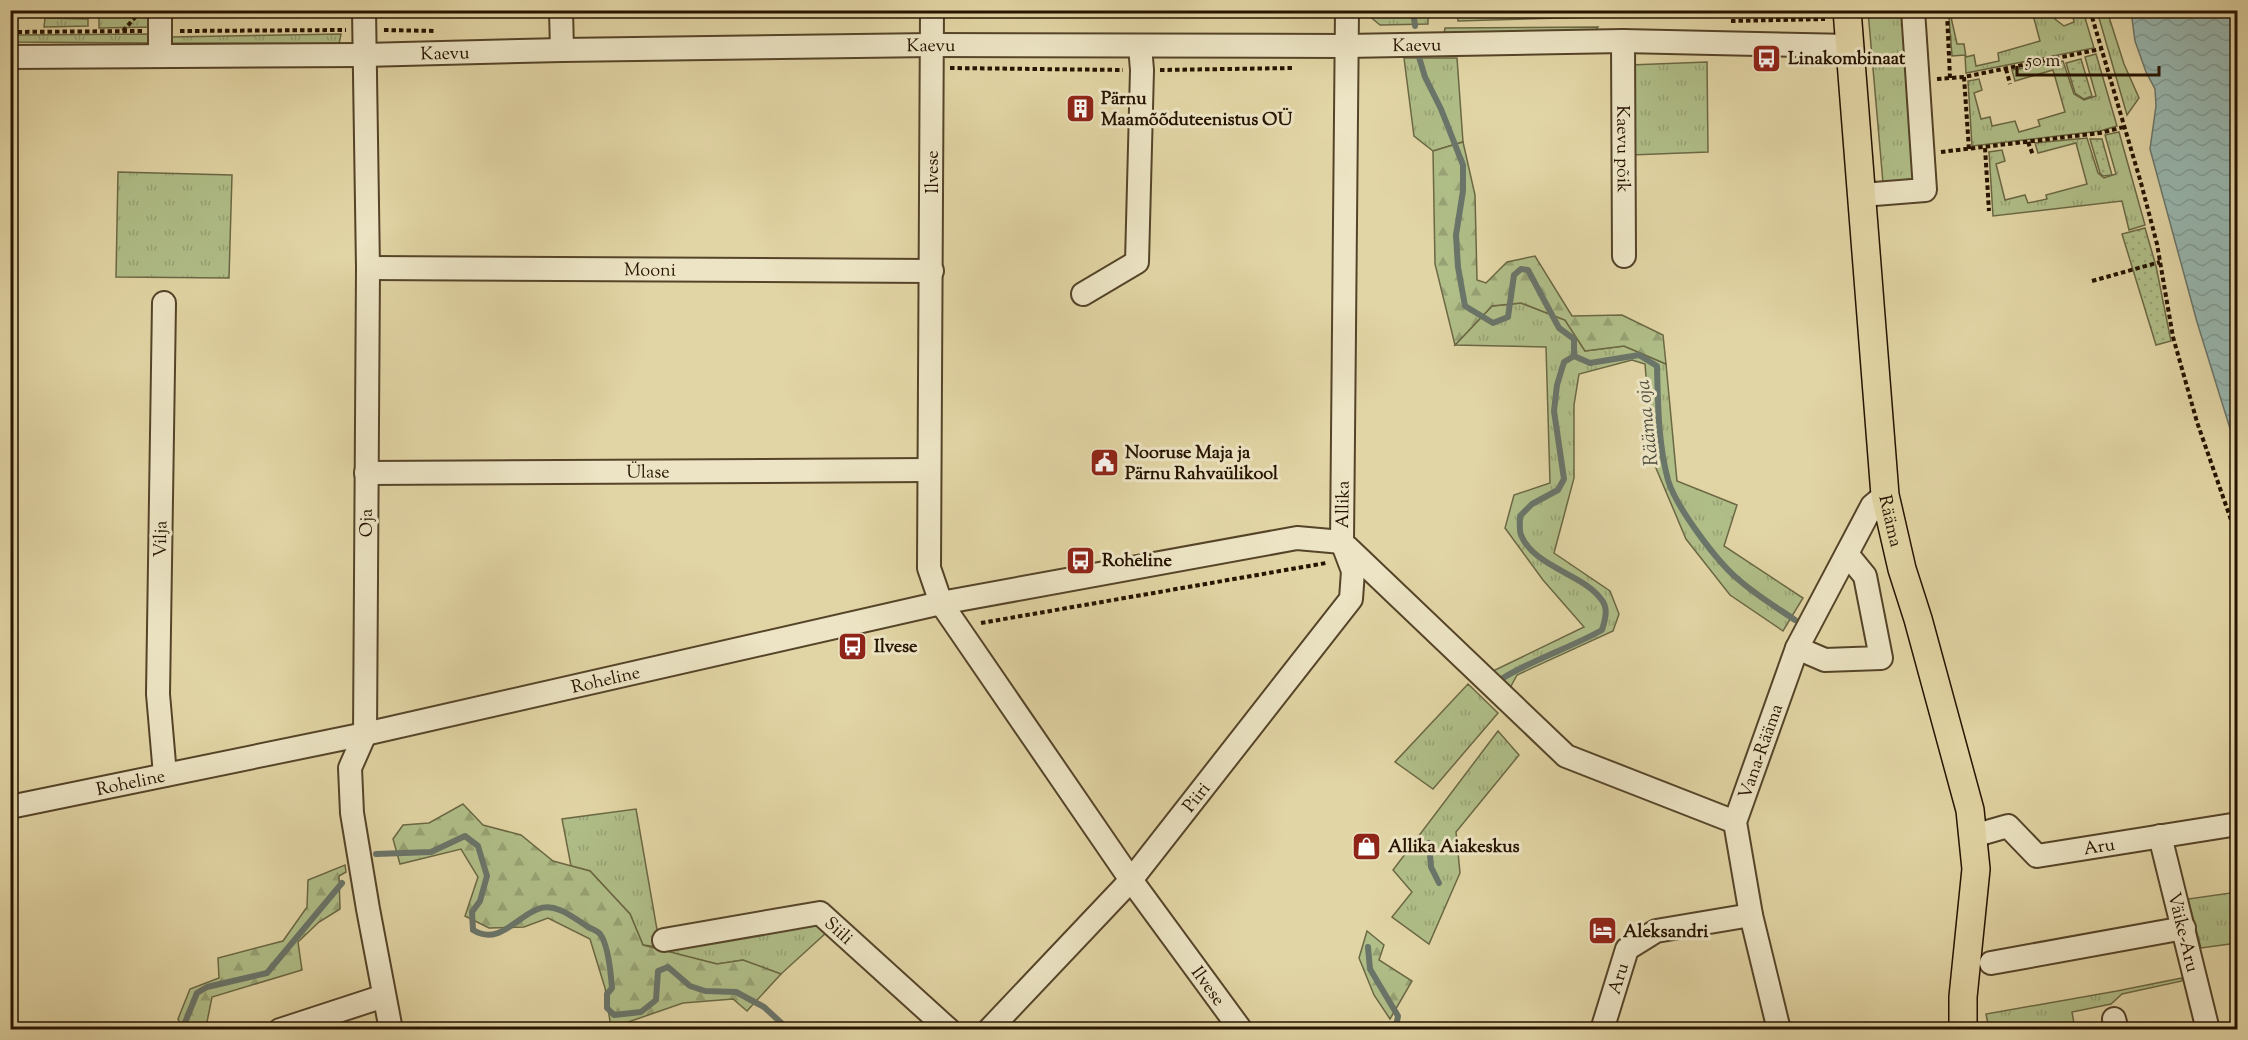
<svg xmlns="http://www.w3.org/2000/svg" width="2248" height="1040" viewBox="0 0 2248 1040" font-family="'Sorts Mill Goudy',serif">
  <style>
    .grass { fill: url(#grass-tufts); stroke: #6b6844; stroke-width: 1.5 }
    .forest { fill: url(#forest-firs); stroke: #6b6844; stroke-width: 1.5 }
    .park { fill: url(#park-dots); stroke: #6b6844; stroke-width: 1.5 }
    .water { fill: url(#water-waves); stroke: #6a756a; stroke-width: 1.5 }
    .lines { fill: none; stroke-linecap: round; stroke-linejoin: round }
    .stream { stroke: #6a756a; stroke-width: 6 }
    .minor-casing { stroke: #554429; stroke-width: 26 }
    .major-casing { stroke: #261300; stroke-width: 30 }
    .path { stroke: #261300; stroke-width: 4; stroke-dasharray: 4.5 3; stroke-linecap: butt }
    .minor { stroke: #ece4c4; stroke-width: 22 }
    .major { stroke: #e2d5a5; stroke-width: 27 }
    .labels { text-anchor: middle; stroke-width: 6; stroke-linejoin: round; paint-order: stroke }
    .street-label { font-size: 18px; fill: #261300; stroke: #ece4c4 }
    .poi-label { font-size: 18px; font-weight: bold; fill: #261300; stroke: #ece4c4; text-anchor: start }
    .water-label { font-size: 20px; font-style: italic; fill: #4e4c3e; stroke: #ece4c4 }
  </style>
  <defs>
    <pattern id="grass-tufts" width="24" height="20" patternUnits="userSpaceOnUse" patternTransform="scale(1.5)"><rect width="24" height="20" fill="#b0be88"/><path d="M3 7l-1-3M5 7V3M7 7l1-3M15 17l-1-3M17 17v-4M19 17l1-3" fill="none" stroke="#97a274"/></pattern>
    <pattern id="forest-firs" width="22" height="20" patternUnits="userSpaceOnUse" patternTransform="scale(1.5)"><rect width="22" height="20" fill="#b0be88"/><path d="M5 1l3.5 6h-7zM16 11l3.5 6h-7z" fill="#97a274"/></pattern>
    <pattern id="park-dots" width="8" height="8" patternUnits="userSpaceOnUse" patternTransform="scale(1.5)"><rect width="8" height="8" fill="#b0be88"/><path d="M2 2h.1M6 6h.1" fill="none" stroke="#97a274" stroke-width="1.8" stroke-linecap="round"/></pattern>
    <pattern id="water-waves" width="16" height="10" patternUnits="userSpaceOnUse" patternTransform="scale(1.5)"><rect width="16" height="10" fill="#97b7b0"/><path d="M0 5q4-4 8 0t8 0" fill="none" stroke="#829c96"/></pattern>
  </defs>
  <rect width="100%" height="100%" fill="#e2d5a5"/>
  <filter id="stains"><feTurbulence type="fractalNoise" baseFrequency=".00333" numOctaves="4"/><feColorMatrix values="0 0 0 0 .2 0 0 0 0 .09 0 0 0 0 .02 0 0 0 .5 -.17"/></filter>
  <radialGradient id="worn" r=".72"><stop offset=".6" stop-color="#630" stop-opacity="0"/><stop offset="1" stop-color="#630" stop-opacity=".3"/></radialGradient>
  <path class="grass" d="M132,11H153L154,27L99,28V17L131,16Z
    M1368,11H1428V24L1380,25L1368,15Z
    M1598,11V17L1458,21L1457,11Z
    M1868,11H1903L1918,178L1883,183Z
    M2032,11H2053L2055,19L2064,26L2074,22L2072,11H2083L2094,48L1966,73L1965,55L1952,56L1949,17H1951L1957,44H1964L1966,57L1974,55L1976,66L1999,61L1998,53L2040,41Z
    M2097,11H2109V17L2124,64L2139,98L2127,115Z
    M45,18L88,19V26L44,27Z
    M1598,27L1594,33L1444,35L1445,28Z
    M153,34V43L11,42L10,35Z
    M341,34L339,44L171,43L170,37Z
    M2096,54L2117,126L2100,131L1972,146L1968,81L1979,79L1982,90L1974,93L1981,119L1990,117L1992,126L2015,121L2019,132L2040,126L2038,120L2065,112L2053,70L2015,81L2012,70L2063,61L2074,94L2084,100L2096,96L2085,57Z
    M1404,58H1457L1463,142L1433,151L1414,136Z
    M1707,62L1708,152L1631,155L1630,65Z
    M2119,132L2145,225L2129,230L2122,201L1993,216L1989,152L2002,150L2005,161L1996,164L2005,200L2025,195L2028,203L2047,199L2046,195L2087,184L2076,143L2038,153L2035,143L2087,138L2098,173L2104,178L2116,174L2105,135Z
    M118,172L232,175L229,278L116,277Z
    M1521,303L1565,320L1585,351L1624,346L1666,364L1677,481L1737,505L1724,546L1803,598L1783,631L1730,595L1686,539L1653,461L1645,364L1632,360L1579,374L1574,405V478L1554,553L1610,591L1619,614L1613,631L1517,675L1510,688L1493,671L1584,627L1543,580L1505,528L1514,495L1550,483L1546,347L1455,345L1492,306Z
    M1468,684L1498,713L1433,789L1395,762Z
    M1498,731L1519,755L1456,832L1460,873L1429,944L1392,917L1412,892L1393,870Z
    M636,809L660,947L813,921L827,932L781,974L743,960L717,964L665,951L660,947L643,945L630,914L590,871L571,866L562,819Z
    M2237,892V943L2201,948L2188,899Z
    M2182,978V981L2122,994L2111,1004L2072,1012L2075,1029H1989L1986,1014L2117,991Z"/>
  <path class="forest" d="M1463,142L1475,195L1477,280L1486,283L1507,262L1535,256L1572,316L1622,315L1663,335L1666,364L1624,346L1585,351L1565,320L1521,303L1492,306L1455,345L1435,264L1433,151Z
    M463,804L483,825L521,835L553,861L590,871L630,914L643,945L717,964L743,960L781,974L747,1011L733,999L683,1003L611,1028L605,988L590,939L548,918L524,927L489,928L465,916L478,877L461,849L400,864L393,839L403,825L429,823Z
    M345,865L346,872L339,876L340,909L319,922L298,942L302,970L212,997L206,1027L201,1029H183L178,1019L190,989L219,978L218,958L283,941L307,907L308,880Z
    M1367,931L1384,945L1379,960L1412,981L1390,1019L1374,995L1359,958Z"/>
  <path class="park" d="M2081,59L2092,96L2084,99L2075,93L2066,63Z
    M2090,139H2102L2112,175L2103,176L2100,173Z
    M2145,228L2156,266L2171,341L2156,345L2122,234Z"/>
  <path class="water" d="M2131,11H2237V451L2197,322L2150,149L2156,106L2155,89L2146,72L2135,41Z"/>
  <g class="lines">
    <path class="stream" d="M1413,10L1415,26
      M1419,57L1425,77L1441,109L1463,165V191L1456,235L1458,267L1465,306L1493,323L1508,317L1514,275L1521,269L1528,270L1559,328L1574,339V356L1590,363L1639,355L1657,366C1658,403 1658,443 1668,480C1676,507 1717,562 1739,580C1756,595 1776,607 1795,620
      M1503,678C1534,659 1570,648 1602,630C1605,620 1609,608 1601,599C1583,574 1534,567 1521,535C1519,530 1520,521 1520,516L1532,504L1558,490L1564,479L1554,411L1557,385L1564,362L1574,356
      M1429,843L1431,867L1439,883
      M376,854L431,852L465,836L478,846L487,876L480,901L472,912L473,930C499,946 516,917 538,909C556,902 574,918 588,927C592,929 598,931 600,934C608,944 611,975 612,988L607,994V1008L614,1015L641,1012L656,1000L658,971L668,967L690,986L705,991L736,992L764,1007L789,1030
      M1368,947L1370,969L1398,1016L1396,1027
      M182,1030L197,993L207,987L267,973L342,883"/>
    <defs>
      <g id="minor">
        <path d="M364,10L368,268L365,734L350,768L352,813L368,909L391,1030"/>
        <path d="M561,10L562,50"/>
        <path id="s1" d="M932,10L929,568L941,603L1131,880L1241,1030"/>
        <path id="s2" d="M1623,41L1624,256"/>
        <path d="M160,56V10"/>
        <path id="s3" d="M10,57L364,55L562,50L932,45L1346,46L1623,41L1851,46"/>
        <path d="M1862,195L1925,190L1913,10"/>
        <path id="s4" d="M368,268L932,271"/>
        <path d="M1083,294L1137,262L1142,70L1140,46"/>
        <path d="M164,303L158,694L165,775"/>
        <path id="s5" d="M366,473L929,470"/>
        <path d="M1347,547L1566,756L1735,822"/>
        <path d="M1797,648L1825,660L1881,658L1865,576L1847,554"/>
        <path id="s6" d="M10,807L365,734L941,603L1297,538L1342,542"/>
        <path id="s7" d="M1973,836L2008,826L2037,856L2238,824"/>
        <path id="s8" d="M2160,836L2208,1030"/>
        <path id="s9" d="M664,940L820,913L949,1030"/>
        <path d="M1991,963L2184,928"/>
        <path d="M2114,1019L2117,1030"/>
        <path d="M280,1030L384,996"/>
        <path id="s10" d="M989,1030L1131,880L1351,599L1353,571L1342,542L1347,10"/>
        <path id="s11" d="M1602,1030L1627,949L1656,931L1751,915"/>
        <path id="s12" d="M1779,1030L1751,915L1735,822L1797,648L1872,506L1885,495"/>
      </g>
      <g id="major">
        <path id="s13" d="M1847,10L1885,495L1902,569L1918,619L1970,810L1976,869L1963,997V1030"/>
      </g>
    </defs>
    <use href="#minor" class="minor-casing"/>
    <use href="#major" class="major-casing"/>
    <path class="path" d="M1985,10V11
      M2090,10L2141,183L2157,244L2173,337L2197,422L2238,540
      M1731,21L1825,19
      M384,30L436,31
      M123,31L139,13
      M180,31L346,30
      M10,32L142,31
      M950,68L1123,70
      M2006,69L2010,84
      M1160,70L1294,68
      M1964,77L1969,150
      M1950,78L1947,13L1954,10
      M1937,79L1964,77L2101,49
      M2028,142L2033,155
      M1985,148L1989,211
      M1941,152L2100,133L2124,127
      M2092,281L2160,262
      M981,623L1326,563"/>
    <use href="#minor" class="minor"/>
    <use href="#major" class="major"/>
  </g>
  <defs>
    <symbol id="bus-square" viewBox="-11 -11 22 22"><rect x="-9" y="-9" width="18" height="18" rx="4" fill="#8f2418" stroke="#ece4c4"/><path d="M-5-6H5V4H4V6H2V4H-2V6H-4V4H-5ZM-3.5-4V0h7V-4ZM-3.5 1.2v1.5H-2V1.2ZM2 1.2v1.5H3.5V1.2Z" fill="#fff"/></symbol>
    <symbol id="building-square" viewBox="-11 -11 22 22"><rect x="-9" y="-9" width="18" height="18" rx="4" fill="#8f2418" stroke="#ece4c4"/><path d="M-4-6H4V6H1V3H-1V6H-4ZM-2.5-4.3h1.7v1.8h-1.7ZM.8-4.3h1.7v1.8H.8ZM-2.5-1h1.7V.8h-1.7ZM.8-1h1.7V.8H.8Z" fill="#fff"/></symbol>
    <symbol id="civic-square" viewBox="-11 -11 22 22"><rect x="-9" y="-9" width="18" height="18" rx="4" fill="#8f2418" stroke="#ece4c4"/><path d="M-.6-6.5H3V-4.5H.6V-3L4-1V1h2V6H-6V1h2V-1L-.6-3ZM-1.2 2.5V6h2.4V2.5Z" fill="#fff"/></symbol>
    <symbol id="shop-square" viewBox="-11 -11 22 22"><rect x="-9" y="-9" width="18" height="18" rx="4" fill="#8f2418" stroke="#ece4c4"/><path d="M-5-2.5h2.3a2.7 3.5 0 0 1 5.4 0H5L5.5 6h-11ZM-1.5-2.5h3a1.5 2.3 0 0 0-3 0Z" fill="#fff"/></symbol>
    <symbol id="hotel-square" viewBox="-11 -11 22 22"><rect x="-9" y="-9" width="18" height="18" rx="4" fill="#8f2418" stroke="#ece4c4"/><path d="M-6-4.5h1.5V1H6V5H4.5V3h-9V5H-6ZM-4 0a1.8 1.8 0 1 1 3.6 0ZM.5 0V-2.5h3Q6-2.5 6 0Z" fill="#fff"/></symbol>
  </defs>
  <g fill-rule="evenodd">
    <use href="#bus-square" x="1750" y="42" width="33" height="33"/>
    <use href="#building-square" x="1064" y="92" width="33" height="33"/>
    <use href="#civic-square" x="1088" y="446" width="33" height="33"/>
    <use href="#bus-square" x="1064" y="544" width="33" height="33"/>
    <use href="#bus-square" x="836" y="630" width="33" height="33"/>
    <use href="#shop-square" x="1350" y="830" width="33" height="33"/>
    <use href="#hotel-square" x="1586" y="914" width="33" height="33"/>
  </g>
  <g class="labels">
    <g class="street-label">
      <text dy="6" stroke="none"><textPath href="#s3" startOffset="1407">Kaevu</textPath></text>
      <text dy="6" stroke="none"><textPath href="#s3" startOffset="921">Kaevu</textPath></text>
      <text dy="6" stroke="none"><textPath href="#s3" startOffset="435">Kaevu</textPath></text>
      <text dy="6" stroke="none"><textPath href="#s2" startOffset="108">Kaevu põik</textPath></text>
      <text transform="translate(932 172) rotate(-90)" y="6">Ilvese</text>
      <text dy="6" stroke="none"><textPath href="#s4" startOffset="282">Mooni</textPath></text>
      <text dy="6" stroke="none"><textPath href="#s5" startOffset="282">Ülase</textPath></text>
      <text dy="6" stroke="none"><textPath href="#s10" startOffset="660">Allika</textPath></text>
      <text dy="6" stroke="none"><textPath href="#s13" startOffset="513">Rääma</textPath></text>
      <text transform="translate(366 523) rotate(-90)" y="6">Oja</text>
      <text transform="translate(160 539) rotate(-89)" y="6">Vilja</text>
      <text dy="6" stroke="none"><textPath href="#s6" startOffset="609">Roheline</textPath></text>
      <text dy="6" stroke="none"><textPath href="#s12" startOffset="288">Vana-Rääma</textPath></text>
      <text dy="6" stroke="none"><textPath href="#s6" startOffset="123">Roheline</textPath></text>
      <text dy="6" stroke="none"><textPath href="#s10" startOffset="312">Piiri</textPath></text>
      <text dy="6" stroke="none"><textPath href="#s7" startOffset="141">Aru</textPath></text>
      <text dy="6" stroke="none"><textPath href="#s9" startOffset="184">Siili</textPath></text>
      <text dy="6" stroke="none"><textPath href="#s8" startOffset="99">Väike-Aru</textPath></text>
      <text dy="6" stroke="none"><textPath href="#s11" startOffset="54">Aru</textPath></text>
      <text dy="6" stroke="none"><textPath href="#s1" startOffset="1062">Ilvese</textPath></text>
    </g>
    <g class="poi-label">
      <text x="1788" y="64">Linakombinaat</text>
      <text x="1101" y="104">Pärnu<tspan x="1101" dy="21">Maamõõduteenistus OÜ</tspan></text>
      <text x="1125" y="458">Nooruse Maja ja<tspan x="1125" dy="21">Pärnu Rahvaülikool</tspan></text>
      <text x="1102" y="566">Roheline</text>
      <text x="874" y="652">Ilvese</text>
      <text x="1388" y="852">Allika Aiakeskus</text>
      <text x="1623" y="937">Aleksandri</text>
    </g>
    <g class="water-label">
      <text transform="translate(1646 423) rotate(-96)" y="7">Rääma oja</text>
    </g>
  </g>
  <rect width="2248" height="1040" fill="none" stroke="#e2d5a5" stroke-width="36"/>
  <rect x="12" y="12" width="2224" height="1016" fill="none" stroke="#261300" stroke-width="3"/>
  <rect x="18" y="18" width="2212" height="1004" fill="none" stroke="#261300" stroke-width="1.5"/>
  <path d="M2017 66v9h142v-9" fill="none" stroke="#261300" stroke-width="3"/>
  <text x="2026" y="66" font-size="18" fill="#261300" stroke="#ece4c4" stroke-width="4.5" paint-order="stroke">50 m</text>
  <rect width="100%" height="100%" filter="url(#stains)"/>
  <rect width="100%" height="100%" fill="url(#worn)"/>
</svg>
